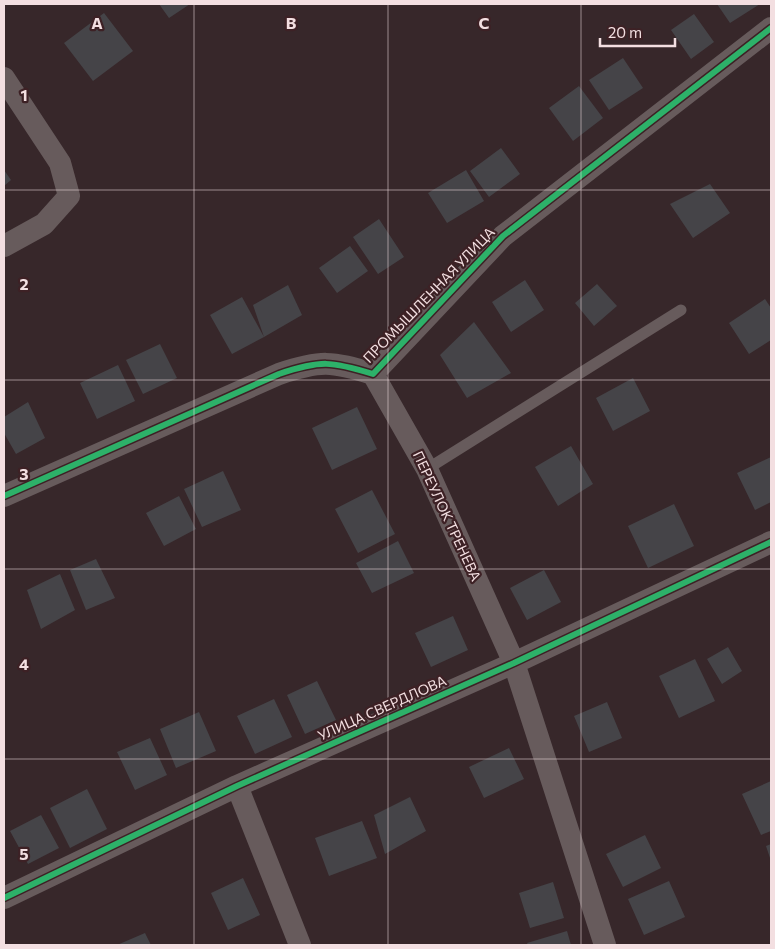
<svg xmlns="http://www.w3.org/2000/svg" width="775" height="949" viewBox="0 0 775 949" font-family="Commissioner,sans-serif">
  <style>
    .building { fill: #454448 }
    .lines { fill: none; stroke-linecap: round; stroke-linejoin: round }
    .service { stroke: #675b5c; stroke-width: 11 }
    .minor { stroke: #675b5c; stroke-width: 22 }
    .cycleway-casing { stroke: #3d2125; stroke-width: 9 }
    .cycleway { stroke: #2db169; stroke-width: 6 }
    .grid { fill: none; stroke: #f3dfe1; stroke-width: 1; stroke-opacity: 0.55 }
    .labels { text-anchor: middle; stroke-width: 4.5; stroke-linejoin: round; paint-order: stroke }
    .street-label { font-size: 14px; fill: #f3dfe1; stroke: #3d2125 }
    .grid-label { font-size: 16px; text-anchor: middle; font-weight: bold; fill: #f3dfe1; stroke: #3d2125; stroke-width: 4.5; stroke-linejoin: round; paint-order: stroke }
  </style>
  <rect width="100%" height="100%" fill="#37272a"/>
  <path class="building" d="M159,4H190L169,18Z
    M717,4H760L730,23Z
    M104,13L133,51L93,81L64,43Z
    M694,14L714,42L691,59L671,30Z
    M623,58L643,88L609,110L589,80Z
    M579,86L603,118L573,141L549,108Z
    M501,148L520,174L489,197L470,171Z
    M4,170L11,180L4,186Z
    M466,170L484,201L447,223L428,193Z
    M710,184L730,213L693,238L670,204Z
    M379,219L404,257L378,274L353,237Z
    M350,246L368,271L337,293L319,268Z
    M525,280L544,310L511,332L492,302Z
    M597,284L617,306L594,326L575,303Z
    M288,285L302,315L264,337L253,305Z
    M242,297L264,337L232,354L210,315Z
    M765,299L771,308V340L749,354L729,323Z
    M474,322L511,373L467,398L440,355Z
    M160,344L177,378L143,394L126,360Z
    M118,365L135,401L97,419L80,383Z
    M633,378L650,411L613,431L596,398Z
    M28,402L45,438L16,454L4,433V417Z
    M357,407L377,449L332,470L312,428Z
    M571,446L593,484L558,506L535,467Z
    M771,457V502L755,510L737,473Z
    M223,471L241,510L202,527L184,489Z
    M372,490L395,534L358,553L335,509Z
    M179,496L196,529L164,546L146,513Z
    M674,504L694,546L648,568L628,526Z
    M398,541L414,573L372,593L356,563Z
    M96,559L115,598L86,610L70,570Z
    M544,570L561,602L527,620L510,588Z
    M60,574L75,610L41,629L27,590Z
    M453,616L468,650L431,667L415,633Z
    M728,647L742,671L722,684L707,659Z
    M695,659L715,701L679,718L659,676Z
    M317,681L336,720L305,734L287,695Z
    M274,699L292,737L255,754L237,716Z
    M607,702L622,738L589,752L574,716Z
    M199,712L216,751L176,768L160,729Z
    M150,738L167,775L135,790L117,752Z
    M509,748L524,779L484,798L469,767Z
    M771,781V831L761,835L742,794Z
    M87,789L107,829L70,848L50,808Z
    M410,797L426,831L385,854L374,815Z
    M41,815L59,848L28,864L10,831Z
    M362,821L377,858L329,876L315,838Z
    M645,835L661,868L623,887L606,854Z
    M771,844V861L766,846Z
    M243,878L260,915L228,930L211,893Z
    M669,881L685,917L644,935L628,899Z
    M553,882L564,918L530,928L519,893Z
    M567,931L571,945H528L527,943Z
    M145,933L151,945H117Z"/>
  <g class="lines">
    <path class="service" d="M427,469L681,310"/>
    <path class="minor" d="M4,78L60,163L69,196L44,224L4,246
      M373,374L427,469L514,663L605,945
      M4,496L279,374C321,360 331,361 373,374L503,236L771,28
      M237,786L300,945
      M4,898L237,786L514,663L771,542"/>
    <defs>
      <path id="cycleway" d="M4,496L279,374C321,360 331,361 373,374L503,236L771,28
        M4,898L237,786L514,663L771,542"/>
    </defs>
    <use href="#cycleway" class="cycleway-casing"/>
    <use href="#cycleway" class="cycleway"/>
  </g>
  <path class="grid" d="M194,4V945M388,4V945M581,4V945M4,190H771M4,380H771M4,569H771M4,759H771"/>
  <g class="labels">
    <g class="street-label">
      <text transform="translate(429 295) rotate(-46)" y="5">ПРОМЫШЛЕННАЯ УЛИЦА</text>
      <text transform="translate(447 516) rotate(65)" y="5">ПЕРЕУЛОК ТРЕНЕВА</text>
      <text transform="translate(382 708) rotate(-24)" y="5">УЛИЦА СВЕРДЛОВА</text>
    </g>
  </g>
  <g class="grid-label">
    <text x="97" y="29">A</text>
    <text x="291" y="29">B</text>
    <text x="484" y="29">C</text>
    <text x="24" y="101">1</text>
    <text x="24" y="290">2</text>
    <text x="24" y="480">3</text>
    <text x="24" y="670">4</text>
    <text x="24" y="860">5</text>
  </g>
  <rect width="775" height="949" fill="none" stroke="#f3dfe1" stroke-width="10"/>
  <path d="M600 38v8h75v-8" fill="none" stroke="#f3dfe1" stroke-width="2.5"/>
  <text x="608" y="38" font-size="15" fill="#f3dfe1" stroke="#3d2125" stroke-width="4" paint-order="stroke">20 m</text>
</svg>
